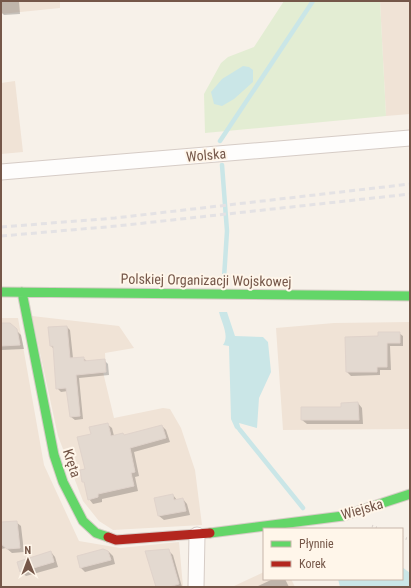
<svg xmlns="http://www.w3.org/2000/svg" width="411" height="588" viewBox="0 0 411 588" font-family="'Roboto Condensed',sans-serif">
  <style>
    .residential { fill: #f0e3d6 }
    .green { fill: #e3edd3 }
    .water { fill: #cae6e7 }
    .shadow { fill: #0003 }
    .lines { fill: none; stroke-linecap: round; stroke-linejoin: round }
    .stream { stroke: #cae6e7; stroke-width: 4.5 }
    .building { fill: #e3d9d0; stroke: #e0d3cb }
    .street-casing { stroke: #d6ccc6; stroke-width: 17 }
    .fast-casing { stroke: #d6ccc6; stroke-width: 11 }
    .jam-casing { stroke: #d6ccc6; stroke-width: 11 }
    .path { stroke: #dad1cc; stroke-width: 2.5; stroke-dasharray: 1 3; stroke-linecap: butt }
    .street { stroke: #fefdfc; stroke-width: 15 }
    .fast { stroke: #63d668; stroke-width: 9 }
    .jam { stroke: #b3261e; stroke-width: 9 }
    .rail { stroke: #e4e2e4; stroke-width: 3; stroke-dasharray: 6 4; stroke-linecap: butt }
    .labels { text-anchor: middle; stroke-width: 4; stroke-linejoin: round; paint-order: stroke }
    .street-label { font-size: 14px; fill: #755749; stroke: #fff6ea }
  </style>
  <rect width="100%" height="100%" fill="#f7f1e9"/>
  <path class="residential" d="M1,1H60V8L1,14Z
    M380,1H410V114L386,116Z
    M15,81L23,152L1,154V83Z
    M32,316L119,326L134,348L105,353L106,372H103L114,418L163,408L170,409L181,428L195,470L202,525L113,530L99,521L83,501L58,436Z
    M1,318H18L44,465L79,541L120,548L179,542L183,587H1Z
    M410,322V429L283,430L276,328L334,323Z
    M264,572V579H291L295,587H232Z"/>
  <path class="green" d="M284,1H380L386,116L205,133L204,94L221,63L228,57L254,47Z"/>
  <path class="water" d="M243,66L249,67L253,70V82L234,99L222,106L214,104L211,92L222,79Z
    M219,312H227L235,336L263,337L268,342L271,372L259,398L257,428L239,423L243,435L235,428L231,419L229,346L223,345C230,336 221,321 219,312Z
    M402,567L410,573V587H340L338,579H402Z"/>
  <path class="shadow" d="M1,1H19L20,14L4,15L1,12Z
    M10,324L21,335L24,349L1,350V325Z
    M67,327L70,330L73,358H83L87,361L104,360L108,364L109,375L79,378L83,419L75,420L71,417L68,391L61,392L57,388L54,349L51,346Z
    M399,333L403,336V346H390L391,370H380V375L351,376L347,372L379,337Z
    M358,403L362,408L363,424H307L302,420Z
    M107,424L112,428L114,436H124L162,426L166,430L170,442L134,452L139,476L135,477L138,491L102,499V502L93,504L89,499L81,471L86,470L92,435Z
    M173,495L177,500L183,499L187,504L190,515L164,520L159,516L156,499Z
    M16,522L21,526L24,552L12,553L6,548L1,549V523Z
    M168,550L173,555L182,587H157Z
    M108,551L113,556L115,564L85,572L81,568Z
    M51,552L55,557L58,567L26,576L21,572L18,562Z
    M273,579H285L289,587H256Z"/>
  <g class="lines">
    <path class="stream" d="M220,141L313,1
      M222,165L227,231L224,278
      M240,430L303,508"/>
  </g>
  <path class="building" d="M1,323H10L17,329L20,345L1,346Z
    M67,326L70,358L84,357V361L105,359L106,372L76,375L80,416L70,417L66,388L56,389L53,346H50L48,327Z
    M378,332H400V343H387V367H377V372H346L345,337L378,336Z
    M358,402L359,420H301V407H341V403Z
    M108,423L111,436L123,433L124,435L162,425L166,438L130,448L135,472L131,473L134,486L98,494V497L88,500L84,482H82L80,470L85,469L77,437L91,434L89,427Z
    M173,494L174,500L183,498L186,511L158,516L154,498Z
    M17,521L20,548L7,549L1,544V522Z
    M103,549L108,551L111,560L80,568L77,556Z
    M169,549L179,584L169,587H156L145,551Z
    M51,551L54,562L20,572L17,562Z"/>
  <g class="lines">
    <defs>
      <path id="street" d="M1,172L410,138
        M196,587L197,535"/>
      <path id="fast" d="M1,292L410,296
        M22,292L54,455L63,482L83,521L96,533L108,537
        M210,533L343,516L410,494"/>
      <path id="jam" d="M108,537L116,540L210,533"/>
    </defs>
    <use href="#street" class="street-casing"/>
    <use href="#fast" class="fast-casing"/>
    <use href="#jam" class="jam-casing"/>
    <path class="path" d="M372,526L380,529
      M402,537L410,540"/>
    <use href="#street" class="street"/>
    <use href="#fast" class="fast"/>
    <use href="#jam" class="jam"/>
    <path class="rail" d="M1,227L115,218L410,184
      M1,236L117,226L410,194"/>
  </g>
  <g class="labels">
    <g class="street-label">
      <text transform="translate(206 155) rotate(-5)" y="5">Wolska</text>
      <text transform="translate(206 280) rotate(1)" y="5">Polskiej Organizacji Wojskowej</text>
      <text transform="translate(72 463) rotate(72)" y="5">Kręta</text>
      <text transform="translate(362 509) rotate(-16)" y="5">Wiejska</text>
    </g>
  </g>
  <rect width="411" height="588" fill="none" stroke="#755749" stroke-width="4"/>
  <rect x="263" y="528" width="140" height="52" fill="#fff6ea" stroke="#c8b6aa"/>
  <rect x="271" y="541" width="20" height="6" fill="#63d668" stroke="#c8b6aa"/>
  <text x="299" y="548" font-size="12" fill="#755749">Płynnie</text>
  <rect x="271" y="561" width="20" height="6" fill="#b3261e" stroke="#c8b6aa"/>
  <text x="299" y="568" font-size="12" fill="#755749">Korek</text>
  <g transform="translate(28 560) rotate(359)" stroke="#fff6ea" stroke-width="3" paint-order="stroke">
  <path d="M0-3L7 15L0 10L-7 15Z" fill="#755749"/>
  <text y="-6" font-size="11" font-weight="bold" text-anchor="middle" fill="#755749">N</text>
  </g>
</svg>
